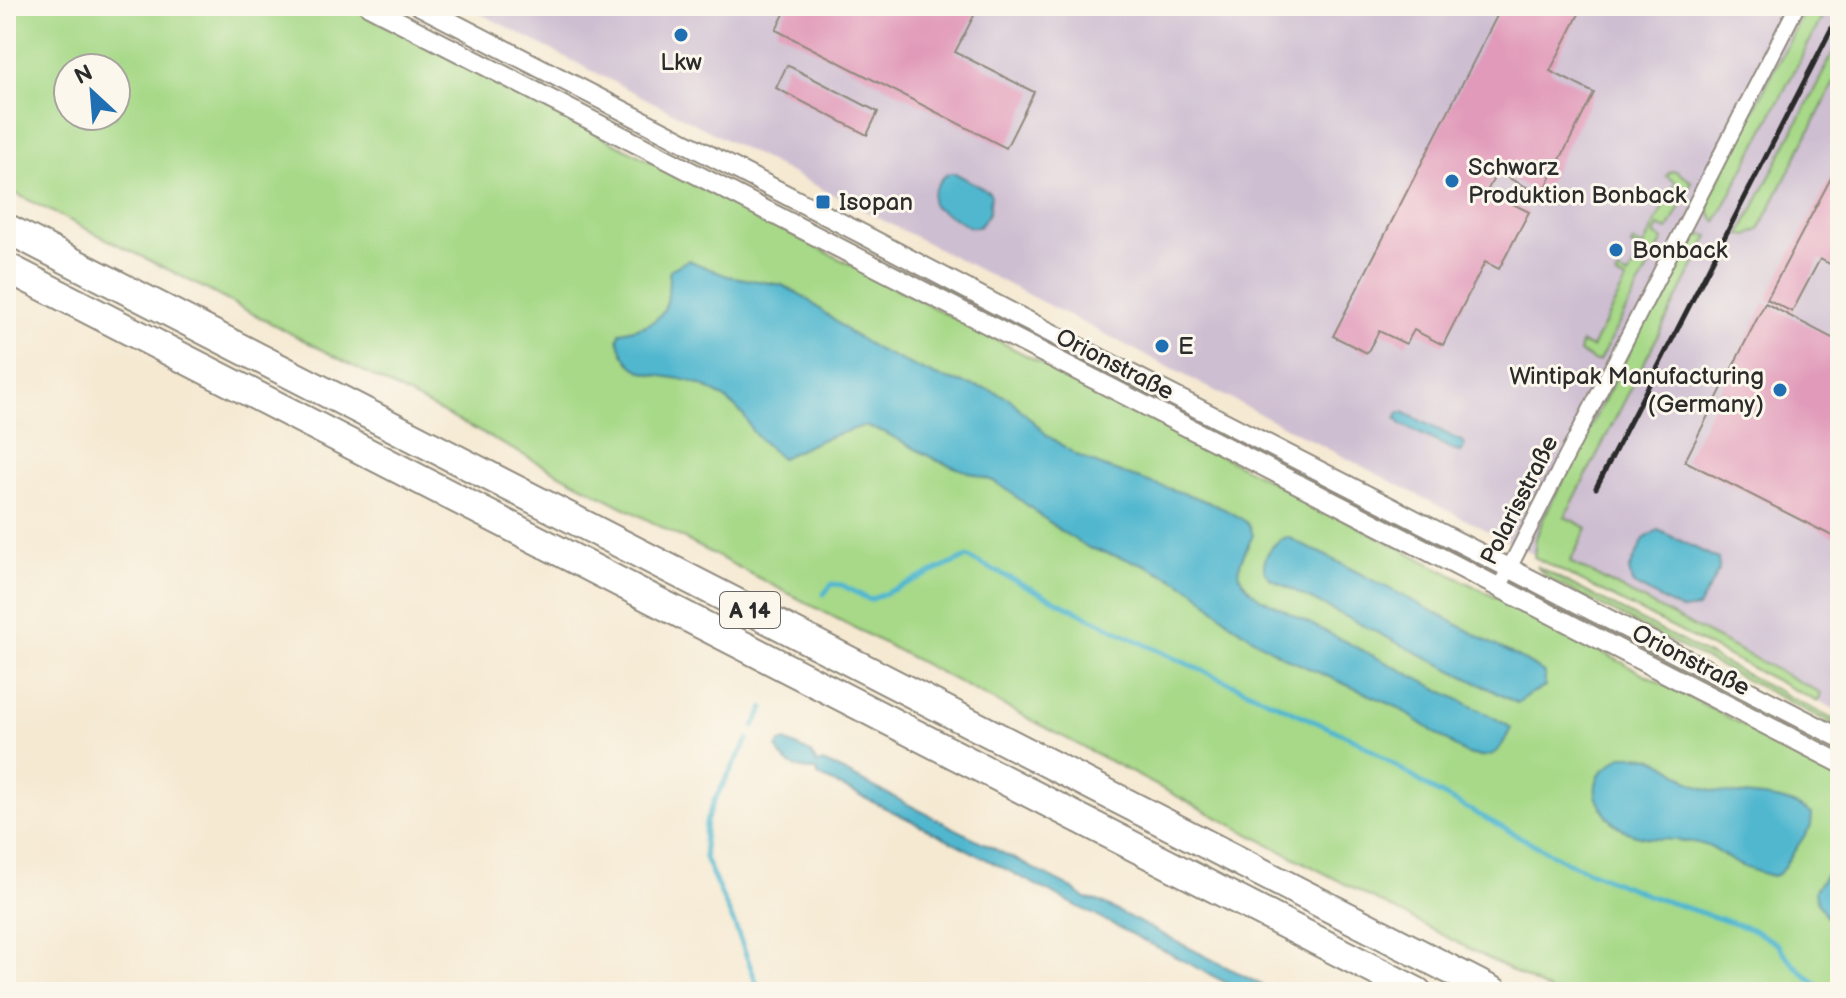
<svg xmlns="http://www.w3.org/2000/svg" width="1846" height="998" viewBox="0 0 1846 998" font-family="'Balsamiq Sans',sans-serif">
  <style>
    .industrial { fill: #cebed1 }
    .green { fill: #a7d988; stroke: #69825a; stroke-width: 2; fill-rule: evenodd }
    .water { fill: #51b7cf; stroke: #3e717d; stroke-width: 2 }
    .lines { fill: none; stroke-linecap: round; stroke-linejoin: round }
    .stream { stroke: #51b7cf; stroke-width: 5 }
    .building { fill: #e19ab9 }
    .minor-casing { stroke: #908a7e; stroke-width: 18 }
    .tertiary-casing { stroke: #908a7e; stroke-width: 22 }
    .motorway-casing { stroke: #908a7e; stroke-width: 32 }
    .minor { stroke: #fff; stroke-width: 14 }
    .tertiary { stroke: #fff; stroke-width: 18 }
    .motorway { stroke: #fff; stroke-width: 28 }
    .rail { stroke: #2b2b2b; stroke-width: 5 }
    .poi-dot { fill: #1f6fb2; stroke: #fbf7ec; stroke-width: 3 }
    .labels { text-anchor: middle; stroke-width: 6; stroke-linejoin: round; paint-order: stroke }
    .shield { fill: #fbf7ec; stroke: #696865; stroke-width: 2 }
    .shield-label { font-size: 22px; font-weight: bold; fill: #2b2b2b }
    .poi-label { font-size: 24px; fill: #2b2b2b; stroke: #fbf7ec; text-anchor: start }
    .street-label { font-size: 24px; fill: #2b2b2b; stroke: #fbf7ec }
  </style>
  <rect width="100%" height="100%" fill="#fbf7ec"/>
  <filter id="ink" filterUnits="userSpaceOnUse"><feTurbulence type="fractalNoise" baseFrequency=".0125" numOctaves="2"/><feDisplacementMap in="SourceGraphic" scale="16" xChannelSelector="R" yChannelSelector="G"/><feConvolveMatrix kernelMatrix="1 2 1 2 8 2 1 2 1" color-interpolation-filters="sRGB"/></filter>
  <filter id="wash" filterUnits="userSpaceOnUse"><feTurbulence type="fractalNoise" baseFrequency=".006" numOctaves="4" result="noise"/><feDisplacementMap in="SourceGraphic" scale="32" xChannelSelector="R" yChannelSelector="G"/><feGaussianBlur stdDeviation="1.8" result="paint"/><feColorMatrix in="noise" values="0 0 0 0 0 0 0 0 0 0 0 0 0 0 0 0 0 1.4 0 .05"/><feComposite in="paint" operator="in"/></filter>
  <g filter="url(#wash)">
    <rect width="100%" height="100%" fill="#f5e9d2"/>
    <path class="industrial" d="M466,6H1840V712L1811,697Z"/>
    <path class="green" d="M6,6H349L1840,775V992H1552L175,273L6,189ZM68,68H116V116H68Z
      M1807,6H1828L1716,222L1709,211V198Z
      M1840,40V71L1759,230L1748,236L1740,234Z
      M1671,171H1676L1692,182L1668,230L1658,226L1654,235L1663,240L1651,262L1638,256L1641,251L1631,246L1633,242L1643,247L1676,182L1666,176Z
      M1703,235L1709,236L1565,517L1587,528L1570,562L1821,693L1818,702L1534,557L1536,538L1543,519L1684,245L1690,239Z
      M1637,260L1649,267L1599,361H1594L1579,352L1581,343L1592,348L1626,281L1616,276L1618,272L1628,277Z
      M1536,566L1840,723V728L1549,579Z"/>
    <path class="water" d="M950,173H955L988,191L991,195L989,213L979,227H970L933,206C929,194 939,178 950,173Z
      M688,260L727,276L782,285L803,296L849,332L878,350L936,376L990,390L1009,398L1048,436L1077,455L1103,467L1198,498L1224,509L1245,521L1250,527L1253,535C1239,566 1228,574 1260,598L1493,717L1511,728C1499,753 1493,762 1465,753L1397,707L1288,659L1255,640L1228,621L1198,593L1174,579L1143,564L1089,548L1062,532L1006,489L993,481L938,461L884,432L863,426L823,439L781,458C772,450 762,442 753,432C749,427 748,421 744,416C734,404 717,393 703,386C669,369 629,388 618,338L621,332C640,328 661,324 667,302C669,292 668,281 670,270Z
      M1399,412H1403L1461,441L1464,443V447L1460,452L1456,451L1402,425L1396,418Z
      M1658,530L1718,559L1719,570L1698,608L1681,610L1632,583L1629,570L1644,539Z
      M1288,537C1299,543 1307,549 1319,552C1375,582 1431,609 1485,640C1507,652 1524,658 1545,674V687L1532,693L1517,703L1271,579C1267,575 1264,572 1264,567C1264,554 1276,539 1288,537Z
      M785,741L811,753L817,764L823,762L841,770L1073,889L1086,899L1098,901L1275,992H1244L910,820L819,776L816,770C800,771 782,764 777,748L780,743Z
      M1622,756C1632,756 1644,755 1654,759C1674,766 1686,784 1708,790C1743,798 1782,792 1812,814L1811,826L1779,874L1773,876C1759,872 1744,869 1732,861C1723,856 1715,848 1705,845C1670,834 1634,848 1607,816C1603,810 1597,802 1596,794C1593,775 1608,765 1622,756Z
      M1840,855V931C1829,919 1816,907 1815,890Z"/>
    <g class="lines">
      <path class="stream" d="M824,594L832,584L842,585L870,600L967,557L1146,645L1358,741L1433,790L1567,862L1647,895L1754,930L1777,944L1794,965L1825,992
        M754,726L764,708
        M748,739L714,801L706,822L704,841L705,858L736,928L760,992"/>
    </g>
    <g id="blocks">
      <path class="building" d="M788,6H979L955,52L1034,92L1006,148L776,30Z
        M1502,6H1583L1550,71L1594,93L1542,195L1497,172L1487,191L1529,212L1499,269L1485,262L1443,345L1414,330L1406,344L1379,331L1367,353L1333,336Z
        M787,65L878,112L867,135L776,88Z
        M1840,161V269L1820,259L1792,312L1767,299Z
        M1765,303L1840,342V540L1685,461Z"/>
    </g>
  </g>
  <g filter="url(#ink)">
    <use href="#blocks" fill-opacity="0" stroke="#908a7e" stroke-width="2"/>
    <g class="lines">
      <defs>
        <path id="minor" d="M1499,588L1797,6"/>
        <path id="tertiary" d="M369,6L1840,763
          M420,6L864,235L1016,315L1840,738"/>
        <path id="motorway" d="M6,228L1494,992
          M6,267L1417,992"/>
      </defs>
      <use href="#minor" class="minor-casing"/>
      <use href="#tertiary" class="tertiary-casing"/>
      <use href="#motorway" class="motorway-casing"/>
      <use href="#minor" class="minor"/>
      <use href="#tertiary" class="tertiary"/>
      <use href="#motorway" class="motorway"/>
      <path class="rail" d="M1596,488L1840,12"/>
    </g>
  </g>
  <g class="poi-dot">
    <circle cx="681" cy="35" r="8"/>
    <circle cx="1452" cy="181" r="8"/>
    <rect x="815" y="194" width="16" height="16" rx="4"/>
    <circle cx="1616" cy="250" r="8"/>
    <circle cx="1162" cy="346" r="8"/>
    <circle cx="1780" cy="390" r="8"/>
  </g>
  <g class="labels">
    <rect class="shield" x="720" y="592" width="60" height="36" rx="6"/>
    <g class="shield-label">
      <text x="750" y="618">A 14</text>
    </g>
    <g class="poi-label">
      <text x="681" y="70" text-anchor="middle">Lkw</text>
      <text x="1468" y="175">Schwarz<tspan x="1468" dy="28">Produktion Bonback</tspan></text>
      <text x="839" y="210">Isopan</text>
      <text x="1632" y="258">Bonback</text>
      <text x="1178" y="354">E</text>
      <text x="1764" y="384" text-anchor="end">Wintipak Manufacturing<tspan x="1764" dy="28">(Germany)</tspan></text>
    </g>
    <g class="street-label">
      <text transform="translate(1115 364) rotate(27)" y="8">Orionstraße</text>
      <text transform="translate(1519 500) rotate(-63)" y="8">Polarisstraße</text>
      <text transform="translate(1691 660) rotate(27)" y="8">Orionstraße</text>
    </g>
  </g>
  <rect width="1846" height="998" fill="none" stroke="#fbf7ec" stroke-width="32"/>
  <g transform="translate(92 92) rotate(334)"><circle r="38" fill="#fbf7ec" stroke="#a8a59f" stroke-width="2"/>
  <path d="M0-6L14 30L0 20L-14 30Z" fill="#1f6fb2"/>
  <text y="-12" font-size="22" font-weight="bold" text-anchor="middle" fill="#2b2b2b">N</text>
  </g>
</svg>
